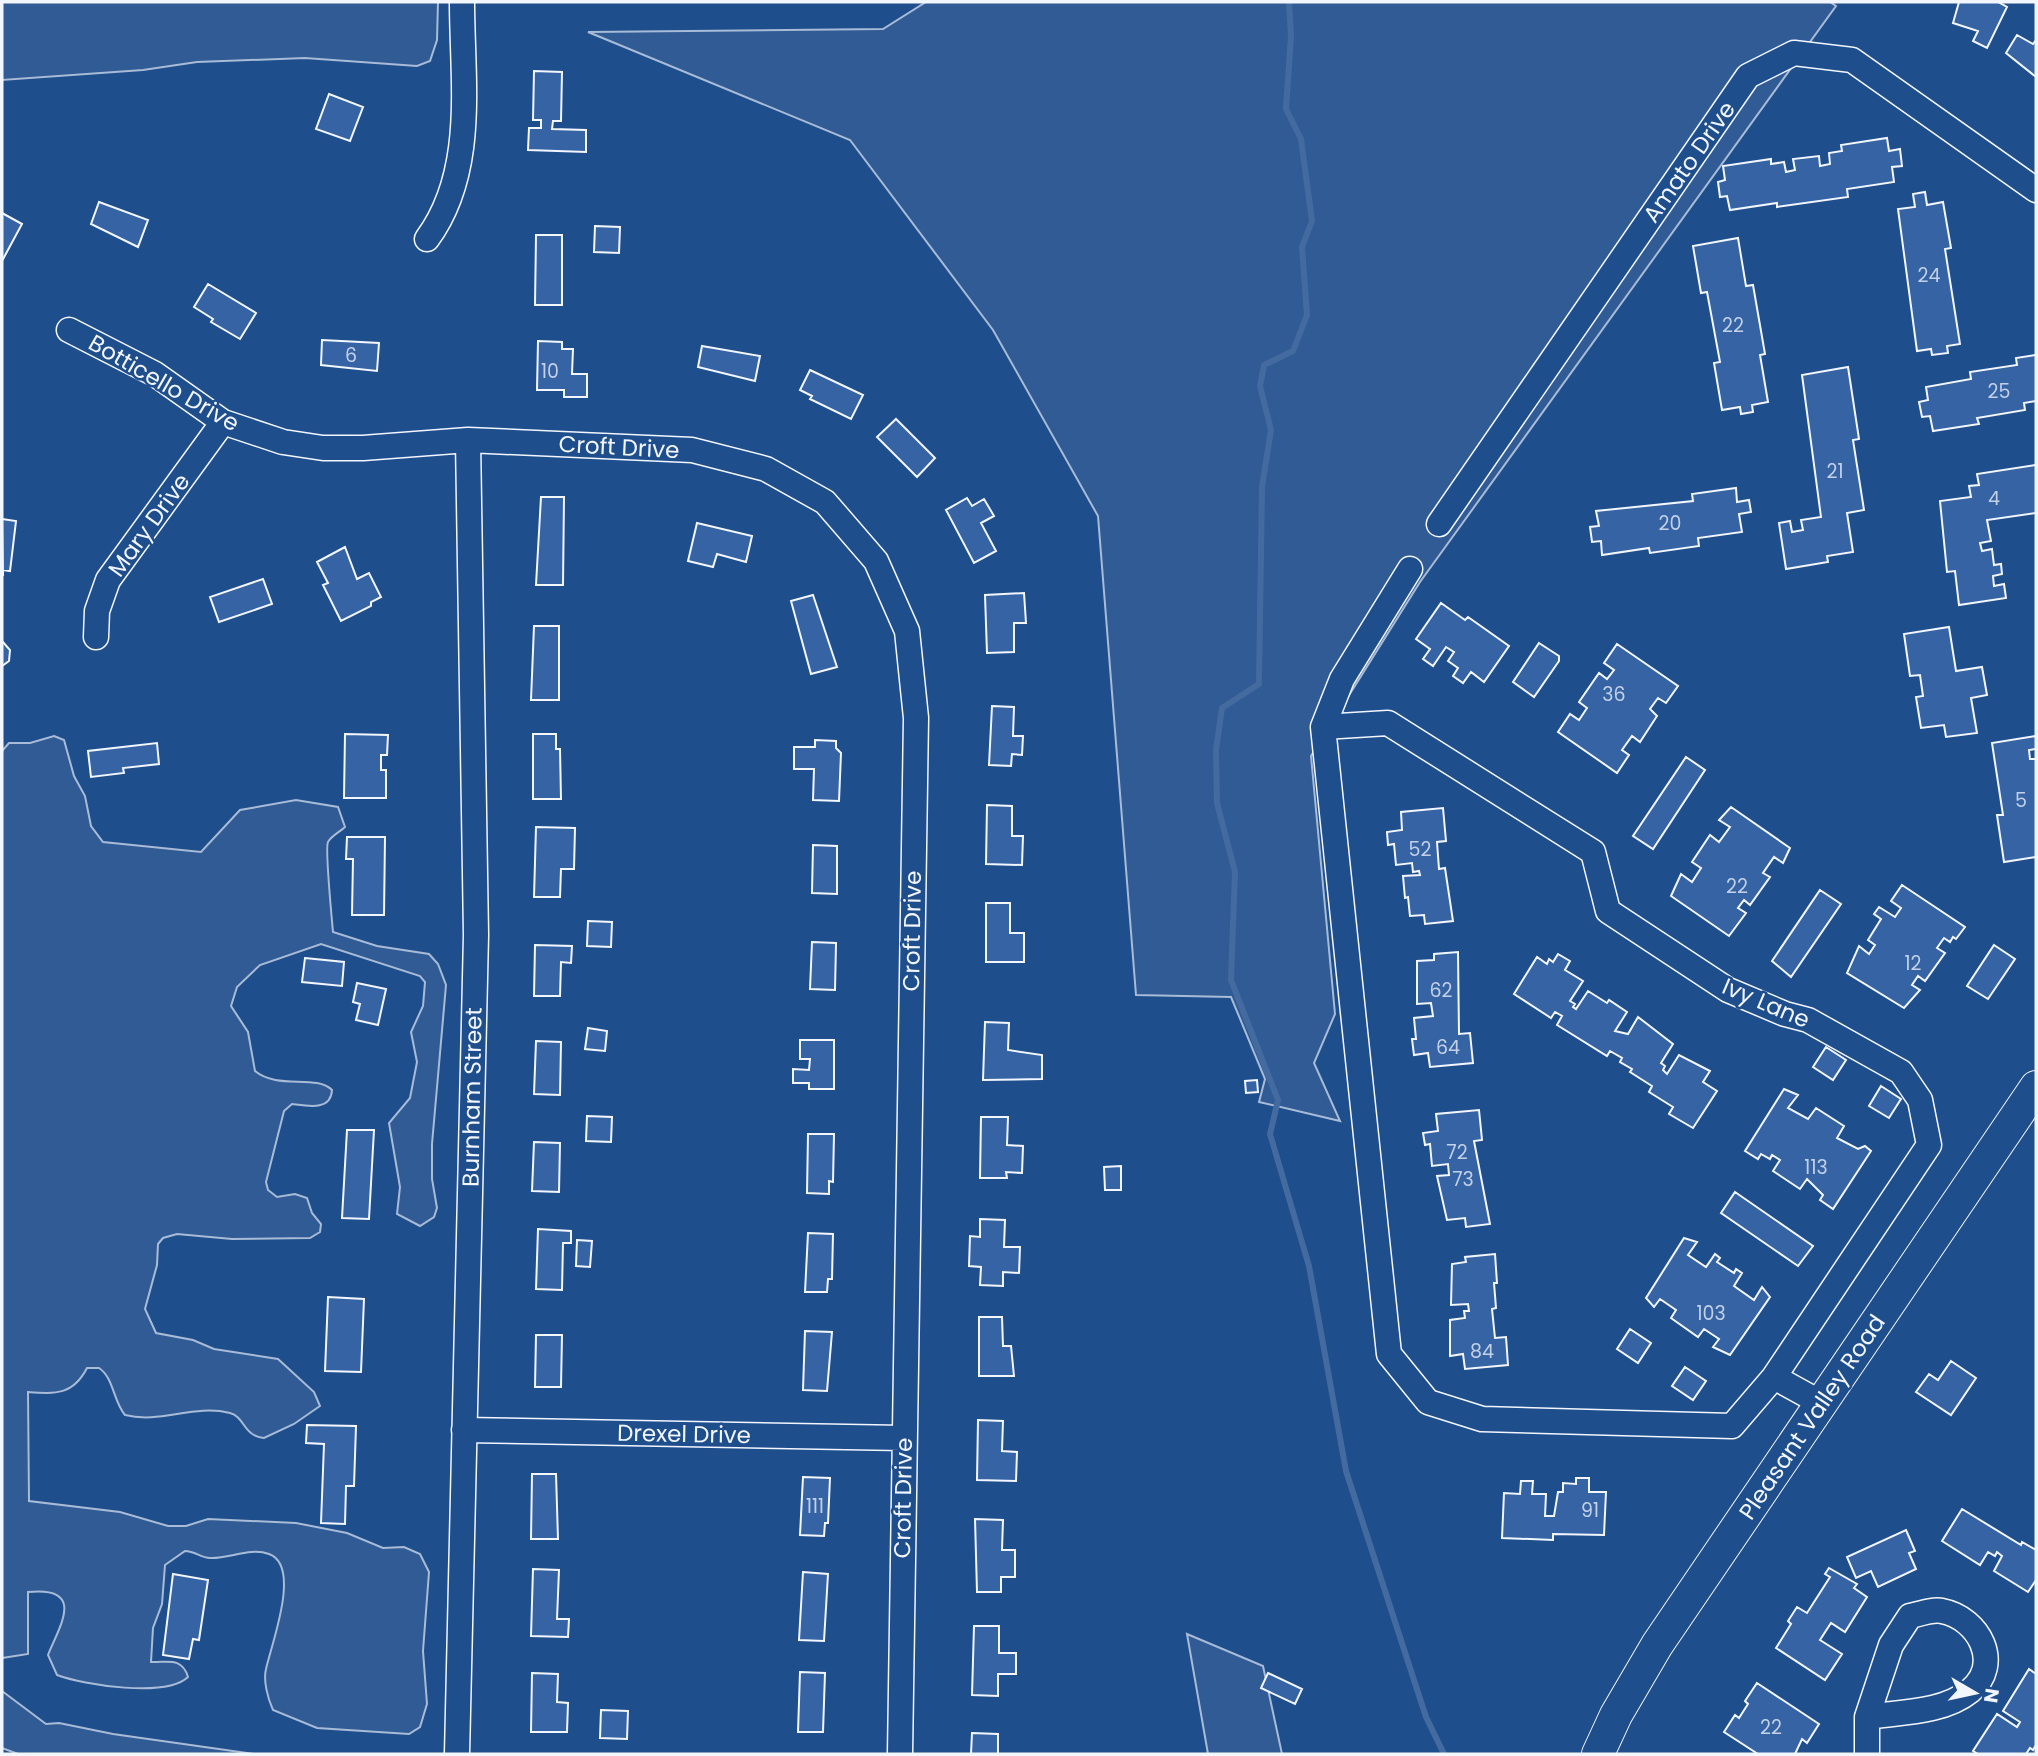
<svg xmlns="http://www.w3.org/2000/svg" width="2038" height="1756" viewBox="0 0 2038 1756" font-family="Poppins,sans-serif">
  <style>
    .green { fill: #305b95; stroke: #a8bbd7; stroke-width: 2 }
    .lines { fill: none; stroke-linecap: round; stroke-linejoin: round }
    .stream { stroke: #446ba0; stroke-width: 6 }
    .building { fill: #3563a3; stroke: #f2f6ff; stroke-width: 2 }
    .minor-casing { stroke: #f2f6ff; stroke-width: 27 }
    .major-casing { stroke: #f2f6ff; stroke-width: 34 }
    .minor { stroke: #1f4e8c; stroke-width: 24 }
    .major { stroke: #1f4e8c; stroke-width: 32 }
    .labels { text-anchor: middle; stroke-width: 5; stroke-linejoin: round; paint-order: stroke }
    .number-label { font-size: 19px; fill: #c3d1e8 }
    .street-label { font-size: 23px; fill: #f2f6ff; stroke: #1f4e8c }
  </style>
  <rect width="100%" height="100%" fill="#1f4e8c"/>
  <path class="green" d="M2,2H438L437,40L430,61L417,66L305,58L197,62L143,70L2,80Z
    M926,2H1830L1836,6L1420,582L1311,756L1335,1014L1314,1063L1340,1121L1259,1102L1265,1079L1231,997L1136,995L1098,516L993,330L850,140L588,32L883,29Z
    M54,736L64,740L74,776L85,796L91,826L103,842L201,852L240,810L296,800L338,807L345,827C341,831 331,836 328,842C325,848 332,921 333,932L377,946L429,954L438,964L446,985L432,1144V1179L437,1208L434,1217L420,1226L397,1214L400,1187L389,1123L410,1098L417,1062L411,1032L423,1006L425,982L420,976L321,944L260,965L237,987L231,1006L248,1032L255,1071C278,1090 316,1074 332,1090C331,1111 308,1106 292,1104L284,1111L266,1182L268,1190L277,1197L295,1194L307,1198L312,1213L321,1224L320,1232L310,1238L232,1239L177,1234L163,1238L158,1244L157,1265L145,1309L156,1333L193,1340L214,1349L278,1359L314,1392L320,1406L294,1424L264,1438C243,1436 245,1417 230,1413C193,1404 161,1424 125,1415C113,1401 114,1378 99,1368H87C73,1395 56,1394 28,1392L29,1501L120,1512L168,1526H186L208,1519L296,1523L347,1533L383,1548L404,1547L420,1554L429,1572L423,1651L427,1704L420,1727L409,1734L317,1728L273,1710C268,1699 263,1681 266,1669C271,1645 302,1566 269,1554C250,1547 229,1559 210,1558C201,1558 195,1551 185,1551L165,1565L162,1604L153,1628L151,1662C166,1663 182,1656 188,1677C166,1698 84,1685 57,1675L48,1655C59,1627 87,1586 28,1592V1654L2,1658V751L9,743H30Z
    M1187,1634L1263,1666L1282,1754H1208Z
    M2,1691L46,1724L59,1723L113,1734L254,1754H18L2,1748Z"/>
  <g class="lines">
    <path class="stream" d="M1289,2L1291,36L1286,109L1301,139L1312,221L1302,247L1307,315L1293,351L1264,365L1260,386L1271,430L1262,487L1259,684L1222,708L1216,750L1217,803L1235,872L1231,980L1278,1100L1270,1134L1309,1266L1346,1471L1426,1717L1444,1754"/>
  </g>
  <path class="building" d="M1959,2H1998L2007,7L1987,48L1973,41L1978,31L1953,23Z
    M2017,35L2033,44L2036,40V77L2006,53Z
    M534,71L562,72L561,121H553L552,129L586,130V152L528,150L529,128H541V120H533Z
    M329,94L363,107L350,141L316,129Z
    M1887,138L1889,151L1900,149L1902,166L1892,167L1894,182L1847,189L1848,197L1777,207V203L1730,210L1727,196L1720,197L1718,182L1725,180L1723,166L1771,159V164L1784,162L1786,172L1795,170L1793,159L1819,156L1820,166L1830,164L1829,153L1842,151L1841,145Z
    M1925,192L1927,205L1943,202L1951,248L1945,249L1960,344L1947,346L1948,353L1932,355L1931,349L1917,351L1898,209L1915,207L1913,194Z
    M99,202L148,220L138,247L91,224Z
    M2,213L22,224L2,261Z
    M595,226L620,227L619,253L594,252Z
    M536,235H562V305H535Z
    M1738,238L1746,286L1753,285L1765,354L1760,355L1768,402L1752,405L1753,412L1741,414L1740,407L1722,410L1714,363L1720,362L1707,292L1701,293L1693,246Z
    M208,284L256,313L240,339L211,322L213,319L194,307Z
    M322,340L379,343L377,371L321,365Z
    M538,341L562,342V349H573L572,374H587V397H564V390H537Z
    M702,346L760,356L755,381L698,367Z
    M2036,355V401L2024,403L2025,410L1977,418L1979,424L1933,431L1930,416L1922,417L1919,402L1928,400L1926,387L1971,379L1970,372L2017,365L2016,358Z
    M1848,367L1859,439L1853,440L1864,510L1847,513L1853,552L1827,556L1828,562L1786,569L1779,523L1790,521L1792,532L1803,530L1801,520L1821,517L1802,375Z
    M810,370L863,395L851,419L810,399L812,396L800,390Z
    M896,419L935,458L917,477L877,437Z
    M2036,465V513L1987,520L1991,541L1980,543L1982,551L1992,549L1994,565L2001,564L2002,574L1993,576L1994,586L2004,584L2006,598L1959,605L1955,571L1947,572L1940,501L1971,497L1969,486L1979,485L1977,474Z
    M1736,488L1737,502L1749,500L1751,512L1739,514L1742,532L1698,538L1699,546L1650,553L1649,548L1602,555L1601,541L1592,542L1590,527L1599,526L1596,511L1693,501L1692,494Z
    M541,497H564L563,585H536Z
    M967,498L972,506L984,499L994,516L981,523L996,551L974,563L946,510Z
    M2,519L16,521L10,571L3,570V576Z
    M697,523L752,536L746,562L717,554L713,567L688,561Z
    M345,547L357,579L369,573L381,597L371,602V606L341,621L323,585L328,583L317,562Z
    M263,579L272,604L219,622L210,597Z
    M1024,593L1026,623H1014V652L987,653L985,595Z
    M813,595L837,667L811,674L791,601Z
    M1441,603L1465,620L1468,617L1509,646L1484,682L1471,672L1463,683L1453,676L1458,668L1448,661L1454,652L1446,647L1433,666L1423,659L1430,649L1416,639Z
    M534,626H559V700H531Z
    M1949,627L1956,671L1982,667L1987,695L1971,698L1977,733L1946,737L1944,725L1921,728L1916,697L1923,696L1920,675L1910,676L1904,634Z
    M2,641L10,650L9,661L2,666Z
    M1539,643L1559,656V661L1534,697L1513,682Z
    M1617,644L1678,686L1666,703L1658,698L1650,709L1657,716L1640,742L1632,736L1622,750L1629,755L1617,773L1558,732L1570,714L1579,720L1587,708L1579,702L1599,673L1607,679L1614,670L1604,663Z
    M992,706L1014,707L1013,736H1023L1022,755L1012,754L1011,766L989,765Z
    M345,734L388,735L387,755H381V770H386V798H344Z
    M533,734H556V749H560L561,799H533Z
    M2036,736V749L2029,750L2030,759H2036V857L2004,862L1997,815H2003L1992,743Z
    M815,740L836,741V748L841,753L839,801L813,800L814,769H794V747H815Z
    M157,743L159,764L123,768L124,773L91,777L88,751Z
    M1686,757L1705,770L1653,849L1633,836Z
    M987,805L1012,806V836H1023L1022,865L986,864Z
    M1731,807L1790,848L1783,863L1774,857L1763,873L1770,877L1750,905L1744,900L1738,908L1746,913L1729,936L1671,896L1681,874L1692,882L1701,868L1692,862L1710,835L1719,842L1730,827L1719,820Z
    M1443,808L1446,841L1437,842L1439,869L1445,868L1453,921L1425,924L1424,915L1410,916L1408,897L1405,898L1403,876L1420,875L1419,871L1413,872L1412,863L1396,865L1394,844L1388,845L1387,832L1402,830L1401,812Z
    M536,827L575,828L574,869H561L560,897H534Z
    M347,837H385L384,915H352L353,859H346Z
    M813,845L837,846V894L812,893Z
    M1902,885L1965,927L1956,939L1953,937L1950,942L1944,938L1937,948L1945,953L1925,981L1918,976L1912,985L1920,990L1904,1008L1847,973L1859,946L1869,954L1875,945L1868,940L1881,919L1874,914L1879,907L1895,917L1901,908L1891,901Z
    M1820,890L1841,904L1791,977L1772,961Z
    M986,903H1010V933H1024V962H986Z
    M588,921L612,922L611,947L587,946Z
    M812,942L836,943L835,990L810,989Z
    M535,945L572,946L571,963L561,962L560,996H534Z
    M1994,945L2015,959L1988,999L1967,986Z
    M1458,952L1459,1034L1470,1033L1473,1063L1430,1067L1428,1053L1414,1055L1412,1039H1416L1414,1018L1433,1016L1431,1003L1417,1004V961L1434,960V954Z
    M1558,954L1570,961L1565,970L1583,981L1570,1001L1575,1004L1573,1007L1576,1009L1588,991L1607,1003L1609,1000L1627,1012L1615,1031L1628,1034L1638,1017L1673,1044L1661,1063L1665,1066L1663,1070L1667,1074L1679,1055L1710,1071L1703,1082L1717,1091L1693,1128L1669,1114L1673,1107L1649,1092L1652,1086L1630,1072L1632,1069L1620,1062L1622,1058L1610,1051L1607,1056L1557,1025L1562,1016L1555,1012L1551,1018L1514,994L1537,957L1547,964L1549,959L1553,962Z
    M305,958L344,962L342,986L302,982Z
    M357,983L386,989L378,1025L356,1020L360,1004L353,1002Z
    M985,1022L1009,1023L1008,1050L1042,1055V1079L983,1080Z
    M588,1028L607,1031L605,1051L585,1049Z
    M800,1040H834V1089H809V1083H793V1069L809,1070L810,1059H800Z
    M536,1041L561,1042L560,1095L534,1094Z
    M1826,1047L1846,1060L1833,1080L1813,1067Z
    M1257,1080L1258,1092L1246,1093L1245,1081Z
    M1881,1086L1901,1099L1889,1118L1869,1106Z
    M1784,1089L1798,1095L1788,1108L1808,1119L1816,1108L1844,1126L1837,1138L1858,1149L1865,1146L1871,1151L1833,1209L1820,1200L1823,1195L1807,1179L1800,1189L1773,1171L1780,1160L1772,1155L1770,1159L1761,1154L1758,1159L1745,1151Z
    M1479,1110L1482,1140L1474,1141L1490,1224L1466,1227L1465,1218L1447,1220L1437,1176L1449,1175L1448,1164L1432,1166L1430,1144L1425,1145L1423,1133L1438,1131L1436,1114Z
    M587,1116L612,1117L611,1142L586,1141Z
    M981,1117H1008L1007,1145L1023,1146L1022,1173L1006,1172L1007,1178H980Z
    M347,1130H374L369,1219L342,1218Z
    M808,1134H834L833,1182L829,1181V1194L807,1193Z
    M534,1142L560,1143L559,1192L532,1191Z
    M1121,1166V1190H1105L1104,1167Z
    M1735,1192L1813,1246L1798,1266L1721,1213Z
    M980,1219L1005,1220L1004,1247H1020L1019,1273L1003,1272V1286L980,1285L981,1267L969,1266L970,1236L980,1237Z
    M538,1229L571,1231V1243H563L562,1290L536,1289Z
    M808,1233L833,1234L832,1279H828L827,1292H805Z
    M1684,1238L1697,1242L1688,1255L1706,1267L1715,1254L1720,1258L1717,1262L1734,1273L1736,1269L1742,1273L1734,1286L1754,1300L1762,1287L1770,1297L1730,1355L1713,1347L1719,1339L1704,1329L1698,1337L1671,1318L1676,1310L1660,1299L1654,1307L1646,1298Z
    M577,1240L592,1241L590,1267L576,1266Z
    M1495,1254L1497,1283H1494L1496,1308L1492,1309L1495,1338L1506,1337L1508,1365L1465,1369L1463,1354L1450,1356V1320L1465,1318L1464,1311H1469L1468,1304L1451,1305L1452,1264L1466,1262L1465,1257Z
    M328,1297L364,1299L361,1372L325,1371Z
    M979,1317H1002L1003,1346H1011L1014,1376H979Z
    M1630,1329L1651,1343L1638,1363L1617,1349Z
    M805,1331L832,1332L827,1391L803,1390Z
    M536,1335H562L561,1387H535Z
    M1951,1361L1976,1378L1951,1415L1916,1392L1929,1374L1938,1380Z
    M1685,1367L1706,1381L1693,1400L1672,1386Z
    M978,1420L1003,1421L1002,1451L1017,1452L1016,1481L977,1480Z
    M307,1425L356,1426L354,1486H346L345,1524L321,1523L324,1444L306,1443Z
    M532,1474H556L558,1539H531Z
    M803,1477L830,1478L828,1523H825L824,1536L800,1535Z
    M1576,1478H1589V1492H1606L1604,1535L1553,1534V1540L1502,1538L1504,1493L1520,1494L1521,1481H1533L1532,1494H1546L1545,1516H1554L1558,1492H1563V1483L1576,1484Z
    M1962,1509L2021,1545L2022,1542L2036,1550V1580L2028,1592L1994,1571L2002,1556L1997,1552L1995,1556L1988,1552L1980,1565L1942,1541Z
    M975,1519L1003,1520L1002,1550H1015V1577H1001V1592H977Z
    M1906,1530L1915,1551L1909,1553L1916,1569L1878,1587L1871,1571L1856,1578L1847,1557Z
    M1829,1568L1857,1584L1854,1588L1867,1597L1845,1632L1831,1623L1820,1640L1842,1654L1825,1680L1776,1648L1791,1624L1788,1621L1797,1607L1807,1613L1830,1577L1825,1574Z
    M533,1569L559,1570L557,1619H569L568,1637L531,1636Z
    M803,1572L828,1574L824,1641L799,1640Z
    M173,1574L208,1580L199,1640L193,1639L189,1659L163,1655Z
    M974,1626H999V1653H1016V1674H998V1696L972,1695Z
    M2029,1669L2036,1674V1745L2033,1750L2030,1748L2026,1754H1978L1973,1751L1997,1714L2017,1727L2020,1722L2003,1711Z
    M800,1672L825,1673L823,1732H798Z
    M532,1673L558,1674L557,1702L568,1703L567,1732H531Z
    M1268,1673L1302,1689L1295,1704L1261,1688Z
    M1757,1683L1819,1724L1807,1743L1802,1739L1795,1754H1758L1724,1732L1735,1715L1739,1718L1748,1704L1745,1701Z
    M601,1710L628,1711L627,1739L600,1738Z
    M972,1733L998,1734V1754H971Z"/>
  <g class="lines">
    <defs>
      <path id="minor" d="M427,239C477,171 462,81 462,2
        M69,330L155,374L223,422L283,442L323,448H363L468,440L692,450L766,469L825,502L876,561L907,631L916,718L900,1754
        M1439,524L1748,76L1794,53L1852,60L2036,190
        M96,637L97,611L108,580L223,422
        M1323,727L1388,723L1593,852L1608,911L1728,990L1785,1014L1808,1020L1901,1072L1920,1100L1929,1145L1774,1377L1732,1426L1482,1419L1428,1402L1389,1354L1323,727L1342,679L1410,569
        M1774,1377L1821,1403
        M464,1430L903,1438
        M1867,1717C1900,1712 1943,1713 1970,1691C2003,1664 1979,1618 1942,1611C1933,1609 1919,1614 1910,1616L1891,1645L1867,1717V1754
        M457,1754L476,935L468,440"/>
      <path id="major" d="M1598,1754L1616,1715L1657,1645L2036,1087"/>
    </defs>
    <use href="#minor" class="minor-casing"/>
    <use href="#major" class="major-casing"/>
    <use href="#minor" class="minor"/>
    <use href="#major" class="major"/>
  </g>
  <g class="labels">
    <g class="number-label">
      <text x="1929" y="282">24</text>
      <text x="1733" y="332">22</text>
      <text x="351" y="362">6</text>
      <text x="550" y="378">10</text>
      <text x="1999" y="398">25</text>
      <text x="1835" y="478">21</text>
      <text x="1994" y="505">4</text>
      <text x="1670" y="530">20</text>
      <text x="1614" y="701">36</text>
      <text x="2021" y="807">5</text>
      <text x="1420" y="856">52</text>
      <text x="1737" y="893">22</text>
      <text x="1913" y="970">12</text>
      <text x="1441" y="997">62</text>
      <text x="1448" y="1054">64</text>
      <text x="1457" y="1159">72</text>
      <text x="1816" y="1174">113</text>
      <text x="1463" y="1186">73</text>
      <text x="1711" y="1320">103</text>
      <text x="1482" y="1358">84</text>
      <text x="815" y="1513">111</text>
      <text x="1590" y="1517">91</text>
      <text x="1771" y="1734">22</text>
    </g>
    <g class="street-label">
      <text transform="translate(1689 162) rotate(-55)" y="8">Amato Drive</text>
      <text transform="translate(164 383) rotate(30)" y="8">Botticello Drive</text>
      <text transform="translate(619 447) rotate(3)" y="8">Croft Drive</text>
      <text transform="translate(149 525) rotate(-54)" y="8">Mary Drive</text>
      <text transform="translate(912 931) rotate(-89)" y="8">Croft Drive</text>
      <text transform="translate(1766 1003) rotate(23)" y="8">Ivy Lane</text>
      <text transform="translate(472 1097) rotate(-89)" y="8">Burnham Street</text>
      <text transform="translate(1812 1417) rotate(-56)" y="8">Pleasant Valley Road</text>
      <text transform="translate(684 1434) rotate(1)" y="8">Drexel Drive</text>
      <text transform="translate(903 1498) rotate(-89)" y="8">Croft Drive</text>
    </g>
  </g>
  <rect width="2038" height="1756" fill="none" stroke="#f2f6ff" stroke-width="7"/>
  <g transform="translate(1975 1693) rotate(99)" stroke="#1f4e8c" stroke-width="5" paint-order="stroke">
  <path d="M0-5L12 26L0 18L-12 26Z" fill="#f2f6ff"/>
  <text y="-10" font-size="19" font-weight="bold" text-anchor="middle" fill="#f2f6ff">N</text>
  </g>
</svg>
